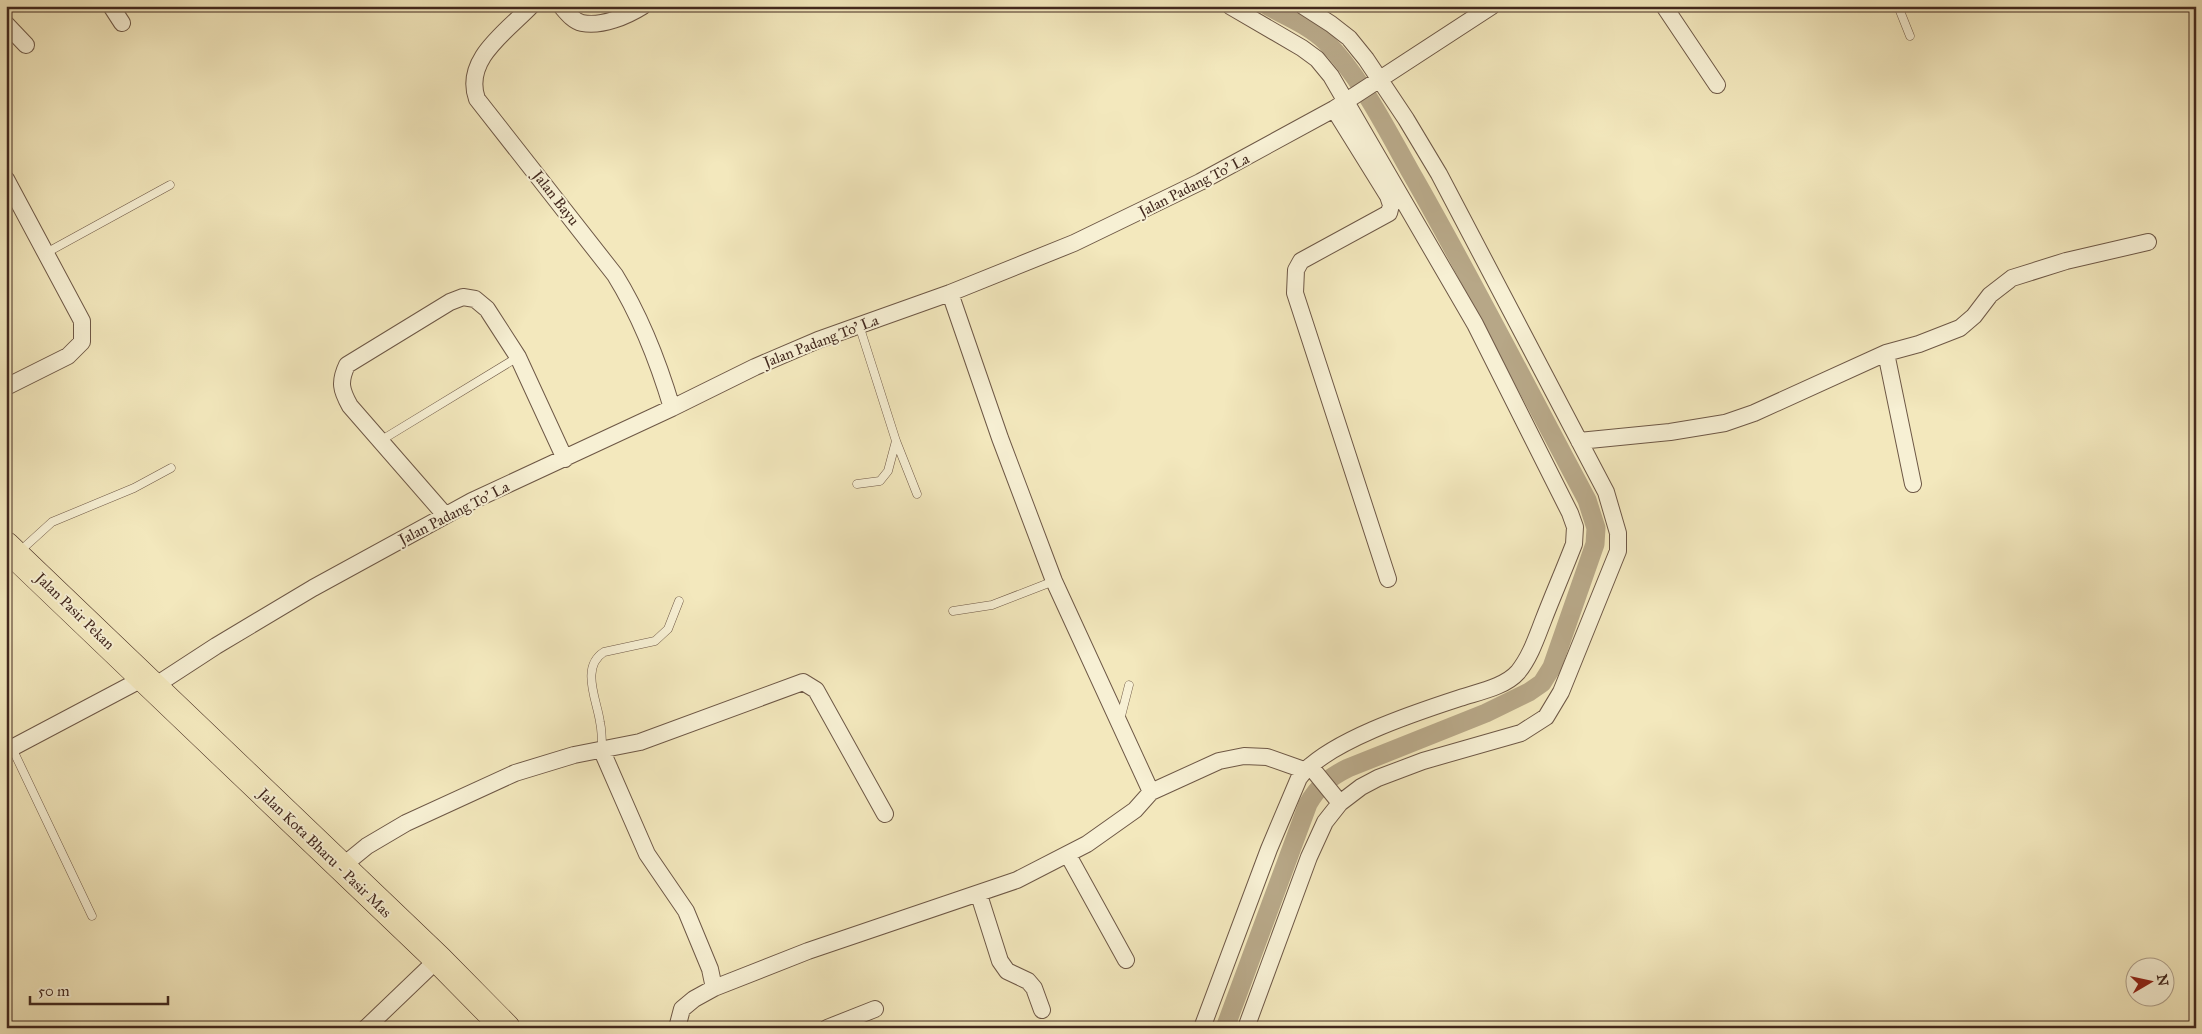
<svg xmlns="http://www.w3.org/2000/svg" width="2202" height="1034" viewBox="0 0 2202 1034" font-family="'IM FELL Great Primer',serif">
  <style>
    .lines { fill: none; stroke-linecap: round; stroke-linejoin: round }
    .canal { stroke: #b7a787; stroke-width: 19 }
    .lane-casing { stroke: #6e5846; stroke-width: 9 }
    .street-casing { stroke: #6e5846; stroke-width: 18 }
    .highway-casing { stroke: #42281e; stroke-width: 29 }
    .lane { stroke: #f7f0d4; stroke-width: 8 }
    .street { stroke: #f7f0d4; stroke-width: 16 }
    .highway { stroke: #f3e8bd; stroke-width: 28 }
    .labels { text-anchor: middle; stroke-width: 4; stroke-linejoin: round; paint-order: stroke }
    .street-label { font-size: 15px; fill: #42281e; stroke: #f7f0d4 }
  </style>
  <rect width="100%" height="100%" fill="#f3e8bd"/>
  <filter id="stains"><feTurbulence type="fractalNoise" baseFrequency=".004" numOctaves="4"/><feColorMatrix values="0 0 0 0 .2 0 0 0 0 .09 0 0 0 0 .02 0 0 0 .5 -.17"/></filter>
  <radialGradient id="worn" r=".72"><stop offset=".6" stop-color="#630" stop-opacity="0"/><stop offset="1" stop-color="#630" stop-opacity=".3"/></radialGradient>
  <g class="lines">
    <path class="canal" d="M1225,1028L1308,804C1318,786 1330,777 1348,768L1486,713L1529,692L1542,683L1552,667L1595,544L1596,528L1587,500C1528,390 1472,279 1410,171C1387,130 1359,74 1325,41C1310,26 1287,17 1268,6"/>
    <defs>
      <path id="lane" d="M1898,6L1910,36
        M46,253L170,185
        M859,325L896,441L917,494
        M380,441L518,357
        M857,484L880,481L888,471L896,441
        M19,552L52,522L134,488L171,468
        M953,611L992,605L1054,581
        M1120,720L1129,685
        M12,748L92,916
        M602,750C602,740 602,731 600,722C597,700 580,667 604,652L655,641L668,629L679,601"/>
      <path id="street" d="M111,6L122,23
        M531,6C506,32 463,60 477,99L615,275C641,317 658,361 672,408
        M561,6C567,13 573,21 582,23C602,27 627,16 643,6
        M1664,6L1717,85
        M6,24L26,45
        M1334,109L1388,196L1391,205L1389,213L1301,261L1296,270L1295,293L1388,579
        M6,179L82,321V342L68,356L6,387
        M950,293L1000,438L1054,581L1151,792
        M1886,353L1913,484
        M1579,441L1670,432L1725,423L1754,413L1886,353L1919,344L1960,328L1974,316L1990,295L2012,278L2066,261L2148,242
        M445,515L350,406C341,390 339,382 347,365L450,302L463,297L475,299L487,309L518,357L565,459
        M153,687L216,646L313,588L472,501L672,408L755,367L818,340L950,293L1074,243L1200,182L1334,109L1492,6
        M6,751L144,678
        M602,751L647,854L686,911L710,969L714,988
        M1310,766L1340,803
        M1068,855L1126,960
        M340,868L367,846L406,823L515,773L574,755L640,742L803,682L816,690L885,814
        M979,895L1000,961L1007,971L1028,981L1034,988L1042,1010
        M366,1028L438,959
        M677,1028L682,1009L694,999L714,988L808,951L1017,880L1087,844L1135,810L1151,792L1219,761L1244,756L1267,757L1304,770
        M827,1028L875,1009
        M1202,1028L1269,849L1299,778C1325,742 1417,712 1460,698C1478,692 1505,687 1518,672C1530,657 1536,639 1543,621C1553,595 1564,570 1574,544L1575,527L1570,513L1475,324L1331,76L1317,59L1302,48L1230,6
        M1246,1028L1309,857L1325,822L1340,803L1361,787L1378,778L1423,761L1521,733L1546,717L1561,692L1618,551V533L1606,492L1439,174L1406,119L1366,59L1349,38L1331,24L1303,6"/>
      <path id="highway" d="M6,546L438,959L506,1028"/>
    </defs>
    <use href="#lane" class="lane-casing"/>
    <use href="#street" class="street-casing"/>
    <use href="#highway" class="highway-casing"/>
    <use href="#lane" class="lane"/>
    <use href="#street" class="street"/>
    <use href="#highway" class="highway"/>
  </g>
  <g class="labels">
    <g class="street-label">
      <text transform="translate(1194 185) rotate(-27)" y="5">Jalan Padang To' La</text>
      <text transform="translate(556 198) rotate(52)" y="5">Jalan Bayu</text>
      <text transform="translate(821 341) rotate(-21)" y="5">Jalan Padang To' La</text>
      <text transform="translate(454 513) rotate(-27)" y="5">Jalan Padang To' La</text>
      <text transform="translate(75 611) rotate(44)" y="5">Jalan Pasir Pekan</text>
      <text transform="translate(325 853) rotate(44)" y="5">Jalan Kota Bharu - Pasir Mas</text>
    </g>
  </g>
  <rect width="2202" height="1034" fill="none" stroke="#f3e8bd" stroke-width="25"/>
  <rect x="8" y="8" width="2187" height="1019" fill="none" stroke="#42281e" stroke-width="2.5"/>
  <rect x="12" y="12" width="2177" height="1009" fill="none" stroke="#42281e"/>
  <g transform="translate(2150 982) rotate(81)"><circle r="24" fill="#f7f0d4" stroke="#afa08b"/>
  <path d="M0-4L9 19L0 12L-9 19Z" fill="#8f2418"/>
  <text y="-8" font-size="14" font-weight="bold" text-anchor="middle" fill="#42281e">N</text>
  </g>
  <path d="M30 996v8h138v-8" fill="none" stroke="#42281e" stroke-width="2.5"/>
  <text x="38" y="996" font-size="15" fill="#42281e" stroke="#f7f0d4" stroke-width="4" paint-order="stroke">50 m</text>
  <rect width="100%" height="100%" filter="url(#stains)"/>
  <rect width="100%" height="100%" fill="url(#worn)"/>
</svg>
